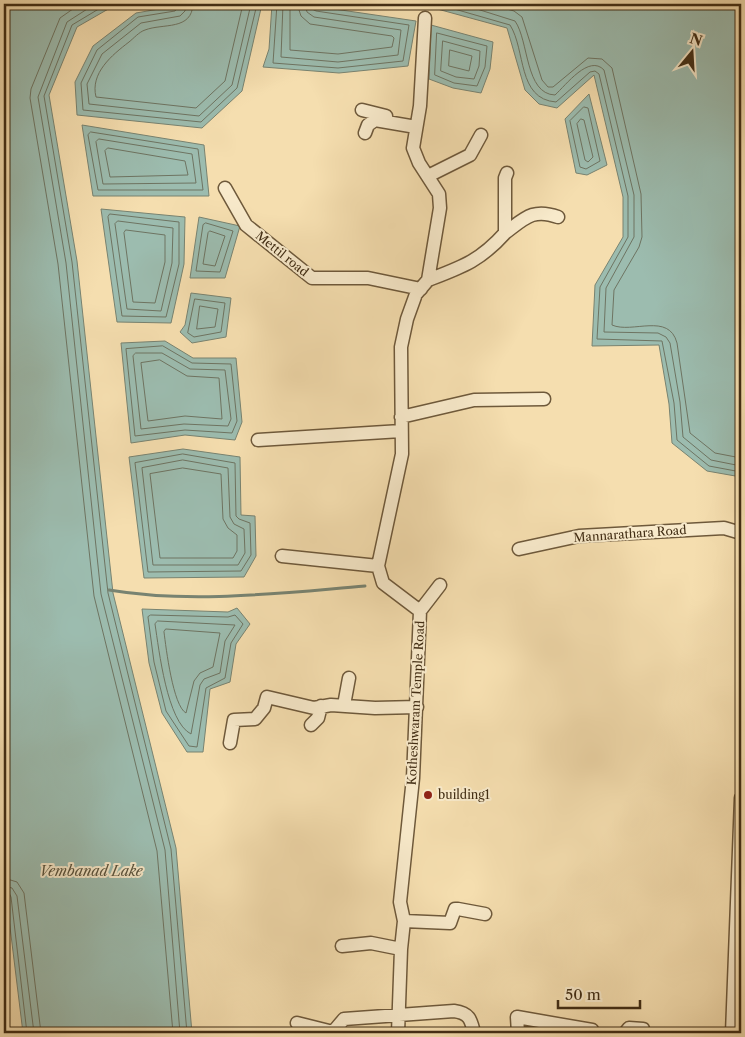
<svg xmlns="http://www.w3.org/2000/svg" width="745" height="1037" viewBox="0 0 745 1037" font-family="'Libre Caslon Text',serif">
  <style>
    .water { fill: #9cbcaf; stroke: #788371 }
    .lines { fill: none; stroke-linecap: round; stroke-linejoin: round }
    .shore { stroke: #6e7462; stroke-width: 1 }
    .stream { stroke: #788371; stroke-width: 3 }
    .street-casing { stroke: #6e593b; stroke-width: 15 }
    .street { stroke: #f8eacb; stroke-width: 12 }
    .poi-dot { fill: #8f2418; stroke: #f8eacb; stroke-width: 2 }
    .labels { text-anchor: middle; stroke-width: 4; stroke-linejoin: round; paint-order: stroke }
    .street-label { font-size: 12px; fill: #412d14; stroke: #f8eacb }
    .poi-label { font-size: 12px; fill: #412d14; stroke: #f8eacb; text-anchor: start }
    .water-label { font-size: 14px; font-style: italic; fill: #58513b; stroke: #f8eacb }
  </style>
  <rect width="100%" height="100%" fill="#f5deaf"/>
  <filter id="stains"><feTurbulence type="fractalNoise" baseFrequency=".004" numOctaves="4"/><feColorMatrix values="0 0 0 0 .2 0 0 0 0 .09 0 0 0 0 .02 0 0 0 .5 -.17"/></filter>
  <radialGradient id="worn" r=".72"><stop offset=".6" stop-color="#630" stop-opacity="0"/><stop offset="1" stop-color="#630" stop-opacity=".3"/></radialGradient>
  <path class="water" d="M4,4H117L77,27L49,95L77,261L113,593L176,848L192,1033H23L4,878Z
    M188,4H262L242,91L202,128L77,115L75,82L93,46L136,13Z
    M272,4H300L416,21L408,66L339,73L263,67L269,49Z
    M419,4H741V477L707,471L672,443L669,404L659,345L592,346L595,285L623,237V197L594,75L557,108L539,104L525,90L507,28Z
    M431,25L493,42L490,69L481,93L453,88L429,79Z
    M589,94L607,165L587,175L576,173L565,119Z
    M82,125L204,145L209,196H93Z
    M101,209L185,217L184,264L171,323L117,322Z
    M199,217L240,226L225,278H190Z
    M191,293L231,298L226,337L192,343L180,332L185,325Z
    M165,341L193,358H236L242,422L235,440L185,435L131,443L121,343Z
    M183,449L240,457L241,515L255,516L256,556L244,577L144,578L129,457Z
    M237,608L250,624L236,644L230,682L210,689L203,752H187L162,713L149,663L142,609L228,612Z"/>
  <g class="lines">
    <path class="shore" d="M80,4L60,18L31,89L30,98L58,264L94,596L157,851L173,1033
      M95,4L67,22L38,97L66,263L101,594L165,850L180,1033
      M107,4L72,25L44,96L72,262L108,593L171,849L187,1033
      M180,4L175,11L138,17L97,50L81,83L83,110L201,122L237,88L257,4
      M186,4L185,11L180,16L141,23L102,54L87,84L89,104L199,116L232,85L251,4
      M193,4C192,31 163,23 145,30C139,32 134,38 129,42C112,55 90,73 96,97L196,108L225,81L243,4
      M277,4L273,63L338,68L403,61L409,25L316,11L312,9L311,4
      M283,4L281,57L338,62L398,55L401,30L314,17L307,12L305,4
      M290,4V50L338,54L392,47L394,38L392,36L310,24L301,16L297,4
      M437,4L510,25C526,50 517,99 556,102L590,72L595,71L599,74L628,196V237L600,287L597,339L662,341L674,403L677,440L709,466L741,472
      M461,4L515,21C529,41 525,94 555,95C566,85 589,54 604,70L634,195V237L606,288L604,332L658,333L666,337L670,343L680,402L683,437L711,460L741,466
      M489,4L514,11L522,17L542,80L548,87H553L588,58L602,59L612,68L641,194L642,237L639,247L614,290L612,325C632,334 669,312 677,343L690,433L715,453L741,458
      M437,33L487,46L485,67L477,86L454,83L435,75Z
      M443,41L480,51L479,66L474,79L456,77L441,71Z
      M450,50L472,56L469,71L449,66Z
      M584,107L588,108L600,161L586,169L580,167L570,121Z
      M581,119L584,120L593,157L588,162L585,160L577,124Z
      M91,132L198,149L203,190H98L88,135Z
      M99,139L192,154L196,183L103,184L96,142Z
      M108,148L185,161L188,175L110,177L105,151Z
      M110,214L179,222V264L166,317L122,316L108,217Z
      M118,221L173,228L172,263L161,311L127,309L115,224Z
      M206,223L233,231L220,272L196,271L203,225Z
      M126,230L165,235V262L155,303L133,302L124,233Z
      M210,231L225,236L215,266L203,264L208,233Z
      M195,299L225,303L221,332L194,337L188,333Z
      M200,306L218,309L215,327L197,329Z
      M163,346L192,363L231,364L237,421L232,433L185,430L135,436L126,349Z
      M136,353H162L190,369L225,370L231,419L228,426L184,424L141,429L133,356Z
      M160,360L187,376L219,378L222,419L185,416L148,421L141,363Z
      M183,454L235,463L236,516L239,519L250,523L251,555L241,571L148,572L135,463Z
      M183,460L228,468L230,517L234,524L244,529L245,553L238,565H153L142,468Z
      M183,468L221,474L223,519L228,528L237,535V551L233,558H160L150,474Z
      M151,615L228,617L235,615L243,624L231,643L225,678L206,688L197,747L189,746L166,711L154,662L148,617Z
      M158,621L235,625L225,641L220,673L204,679L200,685L191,734C167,722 159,650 155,624Z
      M166,629L220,633L213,667L200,673L194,681L186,713C173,706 166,648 164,632Z
      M4,878L17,882L24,893L41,1033
      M4,886L12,888L17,896L34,1033
      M4,892L9,893L11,897L27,1033"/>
    <path class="stream" d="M109,590C192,604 280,593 365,586"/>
    <defs>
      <path id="street" d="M362,110L386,116
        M365,133L368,125L375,120L416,127
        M428,176L470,155L481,135
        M225,188L246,225L312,278H368L421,289
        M505,233C525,218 533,208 558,217
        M428,280C462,267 480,261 505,233V178L507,173
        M401,417L474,400L544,399
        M258,440L401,431
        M519,549L579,536L724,528L741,533
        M282,556L378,566
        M420,611L440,585
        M344,705L349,678
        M311,725L318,718L321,706
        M230,743L234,720L255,719L264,708L267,697L314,708L331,705L375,708L417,707
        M404,921L450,923L455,909H458L485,914
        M342,946L371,943L401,949
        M297,1023L333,1032L344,1019L454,1011C469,1013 471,1019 474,1033
        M398,1033L401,949L404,921L400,902L413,778L420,611L383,583L378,566L402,454L401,347L407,319L416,294L428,280L440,208L439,194L419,163L413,148L420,106L425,18
        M518,1033L517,1017L592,1030L593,1033
        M625,1033L629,1028L643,1029L644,1033
        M732,1033L741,798"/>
    </defs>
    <use href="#street" class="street-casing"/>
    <use href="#street" class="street"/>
  </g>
  <circle class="poi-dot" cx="428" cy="795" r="5"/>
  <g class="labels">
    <g class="street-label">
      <text transform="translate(282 254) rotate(39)" y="4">Mettil road</text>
      <text transform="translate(630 534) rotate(-4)" y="4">Mannarathara Road</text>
      <text transform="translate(416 703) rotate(-87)" y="4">Kotheshwaram Temple Road</text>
    </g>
    <g class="poi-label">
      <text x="438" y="799">building1</text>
    </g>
    <g class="water-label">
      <text x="91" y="876">Vembanad Lake</text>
    </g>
  </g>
  <rect width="745" height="1037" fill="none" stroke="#f5deaf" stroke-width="20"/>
  <rect x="5" y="5" width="735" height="1027" fill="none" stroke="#412d14" stroke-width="2.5"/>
  <rect x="10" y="10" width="725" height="1017" fill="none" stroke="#412d14"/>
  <g transform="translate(692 52) rotate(18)" stroke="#f8eacb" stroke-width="4" paint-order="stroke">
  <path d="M0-4L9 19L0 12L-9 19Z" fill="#412d14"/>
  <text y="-8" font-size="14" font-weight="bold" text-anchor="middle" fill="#412d14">N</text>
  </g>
  <path d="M558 1000v8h82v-8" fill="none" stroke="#412d14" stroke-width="2.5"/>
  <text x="565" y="1000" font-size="15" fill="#412d14" stroke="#f8eacb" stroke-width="4" paint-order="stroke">50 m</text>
  <rect width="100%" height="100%" filter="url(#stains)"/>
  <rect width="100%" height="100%" fill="url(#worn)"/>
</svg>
